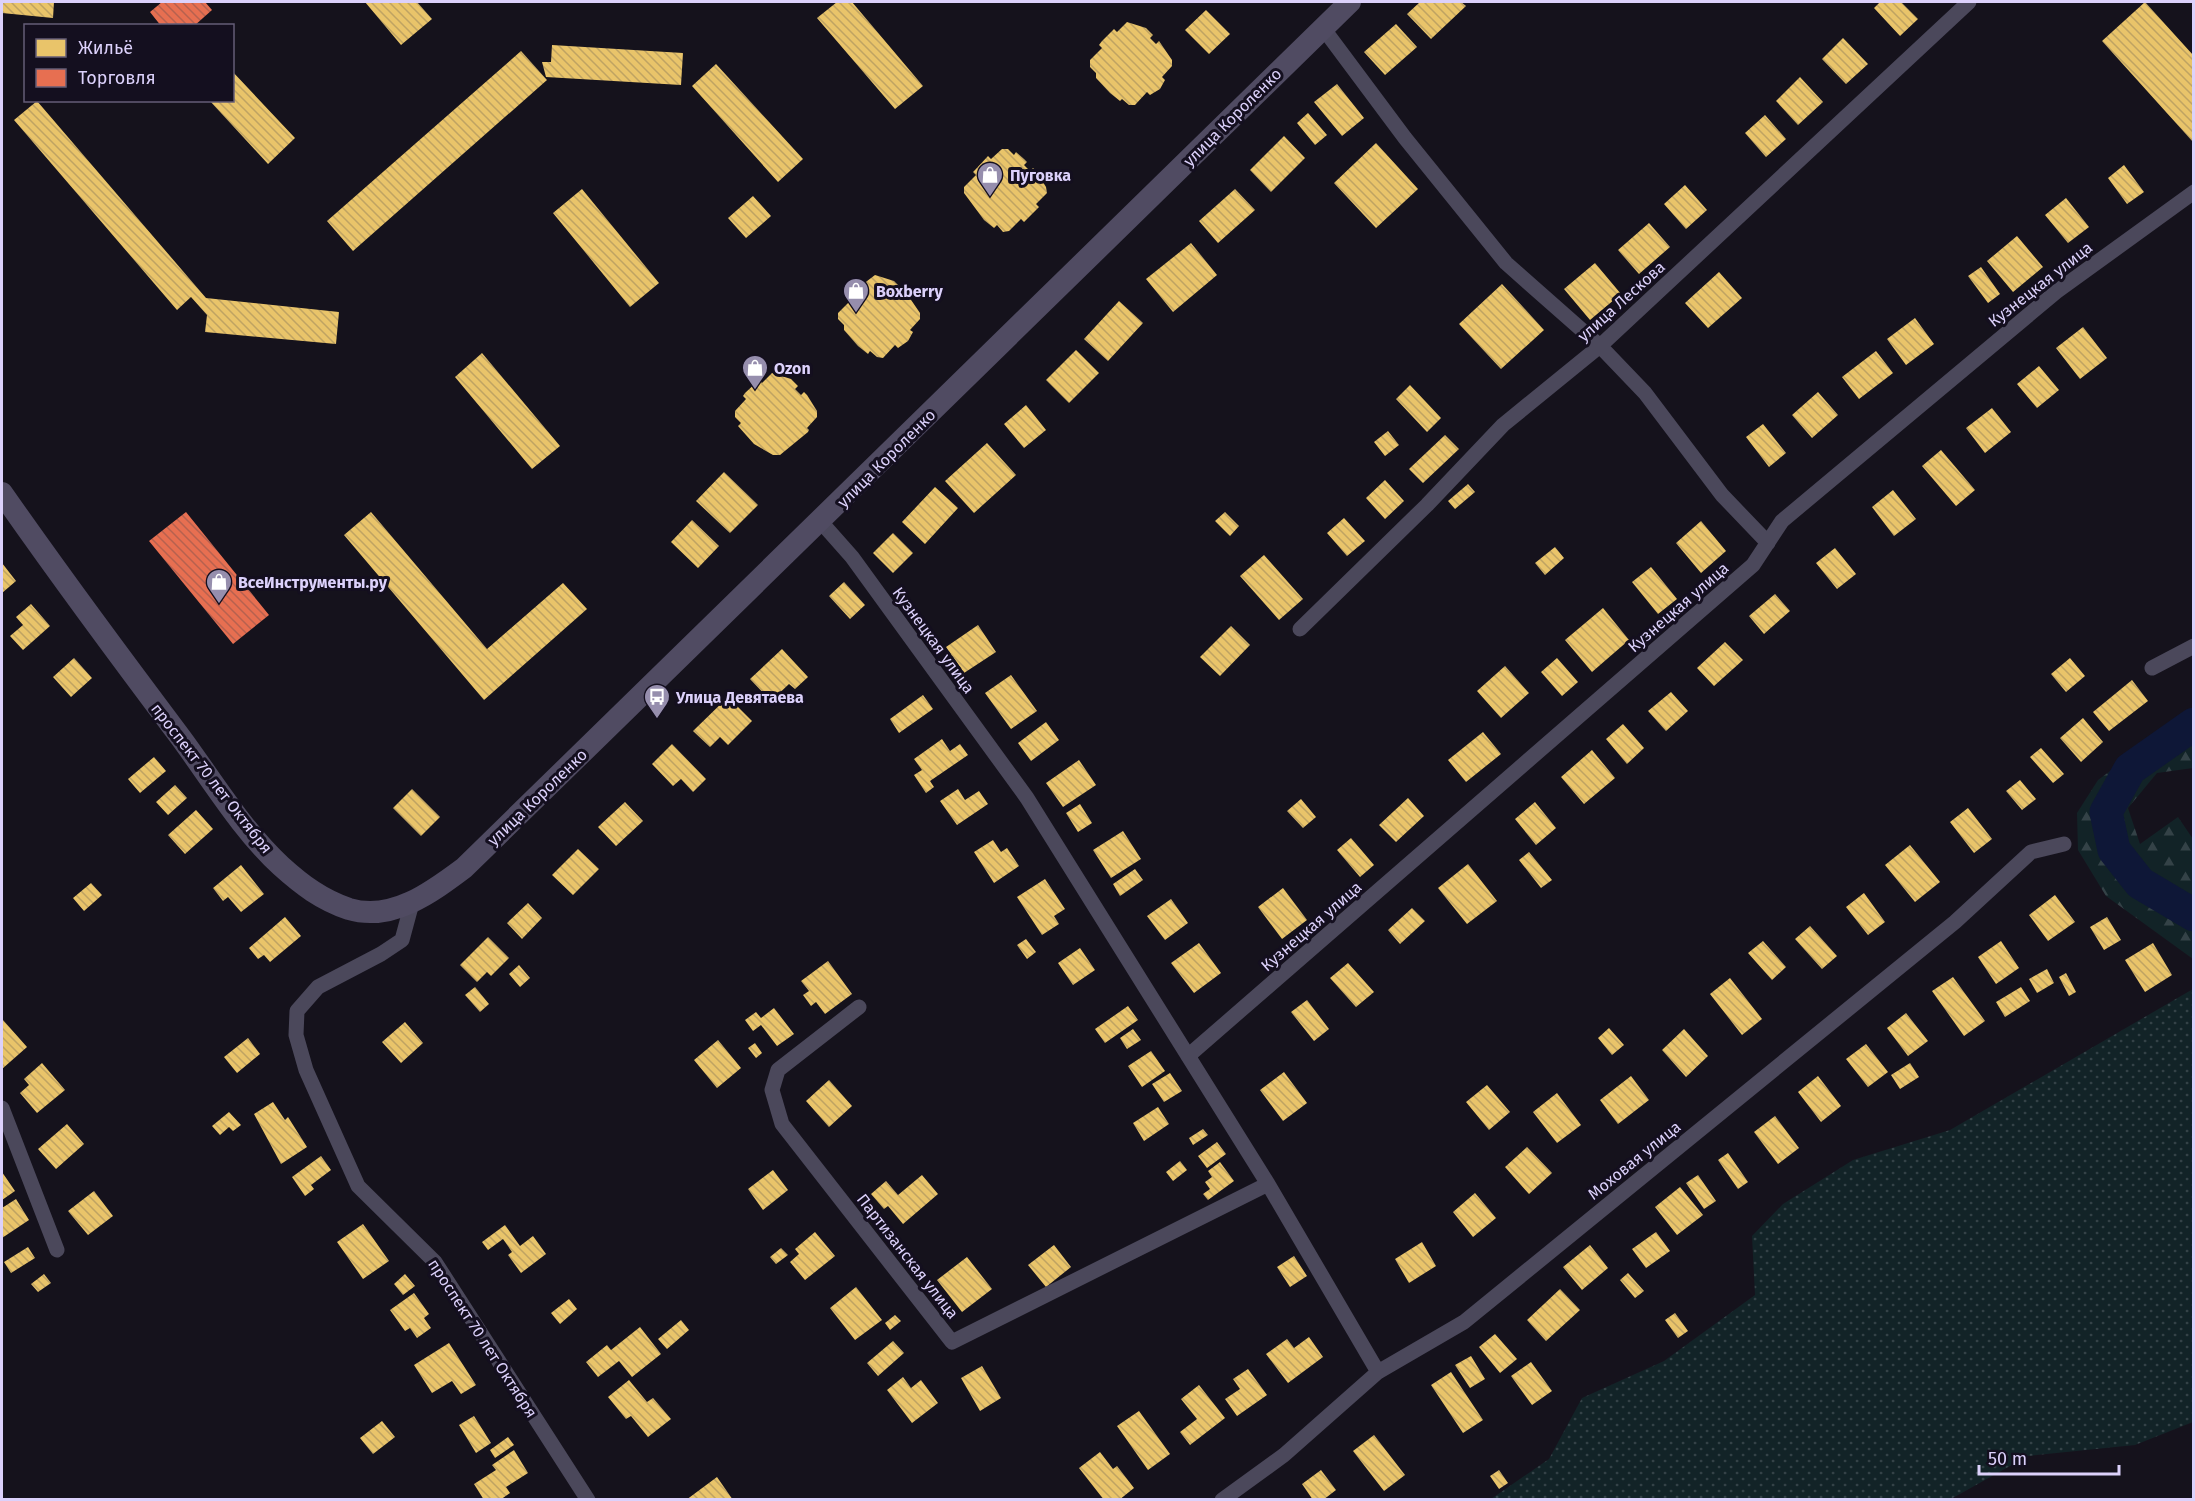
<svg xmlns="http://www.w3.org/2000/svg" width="2195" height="1501" viewBox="0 0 2195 1501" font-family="'Fira Sans',sans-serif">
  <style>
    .forest { fill: url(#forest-firs) }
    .garden { fill: url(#garden-dots) }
    .homes { fill: url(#homes-back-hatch) }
    .shops { fill: url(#shops-back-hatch) }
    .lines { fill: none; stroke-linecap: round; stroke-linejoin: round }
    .river { stroke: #0e1737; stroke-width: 33 }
    .street { stroke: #4b485b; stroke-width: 15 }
    .secondary { stroke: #504b62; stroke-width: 22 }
    .labels { text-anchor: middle; stroke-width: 6; stroke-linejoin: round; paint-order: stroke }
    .street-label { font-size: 16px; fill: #dcd1fb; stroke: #140f1f }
    .poi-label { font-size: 16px; font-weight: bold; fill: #dcd1fb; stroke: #140f1f; text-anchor: start }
  </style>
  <defs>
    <pattern id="forest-firs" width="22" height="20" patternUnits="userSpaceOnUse" patternTransform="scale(1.5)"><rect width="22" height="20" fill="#122327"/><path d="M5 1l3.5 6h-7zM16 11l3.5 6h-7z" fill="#344247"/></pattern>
    <pattern id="garden-dots" width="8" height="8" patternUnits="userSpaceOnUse" patternTransform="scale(1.5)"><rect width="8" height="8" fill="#122327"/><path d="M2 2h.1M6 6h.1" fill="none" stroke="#344247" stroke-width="1.8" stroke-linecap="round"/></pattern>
    <pattern id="homes-back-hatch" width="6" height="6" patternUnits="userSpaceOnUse" patternTransform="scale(1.5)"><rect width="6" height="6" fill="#e9c46a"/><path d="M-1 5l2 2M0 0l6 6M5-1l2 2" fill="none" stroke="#bfa362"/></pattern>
    <pattern id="shops-back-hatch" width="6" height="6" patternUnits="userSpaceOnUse" patternTransform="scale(1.5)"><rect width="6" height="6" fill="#e76f51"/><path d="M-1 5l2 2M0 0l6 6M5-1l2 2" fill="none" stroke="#b6614f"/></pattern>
  </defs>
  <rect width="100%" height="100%" fill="#15121c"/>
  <path class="forest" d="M2193,710V768L2157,773L2128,808L2140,844L2178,817L2193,839V959L2106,896L2078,850L2077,813L2098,780Z"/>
  <path class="garden" d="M2193,989V1422L2135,1445L2028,1456L1951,1499H1491L1549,1459L1582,1398L1664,1361L1755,1295L1752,1236L1783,1204L1853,1160L1950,1130Z"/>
  <path class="homes" d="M2,2H54L53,18L2,13Z
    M365,2H417L432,19L401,45Z
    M837,2H852L923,86L895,109L817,18Z
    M1420,2H1461L1466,6L1431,39L1407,14Z
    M1880,2H1901L1918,19L1900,36L1874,8Z
    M2145,2L2193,55V142L2102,41Z
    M1206,10L1230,34L1209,54L1185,30Z
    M1127,22L1146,28L1153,35L1150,38L1156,44L1159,41L1172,60V66L1162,77L1165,80L1160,89L1150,95L1147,92L1135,105H1129L1122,99L1120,101L1110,93L1096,78V73L1090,67V60L1102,48L1099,45L1102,41L1114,29L1117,32Z
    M1396,24L1417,47L1385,75L1364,52Z
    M1843,38L1868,64L1846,84L1822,59Z
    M552,45L683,53L681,85L546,77L542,62H551Z
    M521,51L547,80L353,251L327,221Z
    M716,64L803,159L778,182L692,86Z
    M232,71L295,138L268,164L209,100H232Z
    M1800,77L1823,102L1798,125L1776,101Z
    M1337,84L1364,118L1342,136L1314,102Z
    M37,101L206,298L339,312L336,344L205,332L207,315L191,297L177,310L14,120Z
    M1308,113L1327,135L1315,145L1297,123Z
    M1765,115L1786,139L1766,157L1745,133Z
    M1284,136L1305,158L1271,192L1250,170Z
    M1376,143L1418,189L1376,228L1334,183Z
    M1002,149H1008L1014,155L1016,152L1024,159L1027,162L1024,165L1030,171L1033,168L1036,171L1046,187L1047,193L1036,204L1039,207L1024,222L1021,219L1009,231L1003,232L997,225L994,228L984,220L964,193V187L976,175L973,172L975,170L988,156L991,159Z
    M2124,165L2144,192L2127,204L2108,178Z
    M1685,185L1707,210L1686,229L1664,204Z
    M582,189L659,283L630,307L553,213Z
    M1235,189L1255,210L1218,243L1199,221Z
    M753,196L771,216L746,238L728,218Z
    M2066,198L2089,227L2068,243L2045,215Z
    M1649,223L1670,247L1639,274L1618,250Z
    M2017,236L2043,267L2013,292L1987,261Z
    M1191,243L1217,275L1173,312L1146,279Z
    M1595,263L1621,294L1590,320L1564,289Z
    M1981,267L2000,294L1988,303L1968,276Z
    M1719,272L1742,298L1708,328L1685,303Z
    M875,275L894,281L901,288L898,291L904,297L907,294L920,313V319L910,330L913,332L908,341L898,348L895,345L883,358L877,357L870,351L868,354L858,346L844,330V325L838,319V313L850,301L847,298L850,294Z
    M1502,284L1544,330L1501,369L1459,324Z
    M1119,301L1143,323L1108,361L1084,339Z
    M1915,318L1934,344L1906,365L1887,339Z
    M2083,327L2107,358L2080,379L2056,348Z
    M1076,350L1099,373L1069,403L1046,380Z
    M1876,351L1893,373L1859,399L1842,377Z
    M482,353L560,446L532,469L455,377Z
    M2039,366L2059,390L2037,408L2017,384Z
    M772,373L791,379L798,386L795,389L801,395L804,392L807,395L817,411V417L807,428L809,430L808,432L780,455H773L754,444L738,426L741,423L735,417V411L746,399L743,396L745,393L759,380L762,383Z
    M1410,385L1441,418L1427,432L1396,399Z
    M1818,392L1838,415L1812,438L1792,415Z
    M1026,405L1046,430L1024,448L1004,424Z
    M1992,408L2011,432L1985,453L1966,428Z
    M1763,424L1786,453L1769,467L1746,437Z
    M1388,431L1399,445L1385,456L1374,442Z
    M1445,435L1459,449L1423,483L1409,469Z
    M987,443L1016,475L974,513L945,481Z
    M1941,450L1975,490L1956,506L1922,466Z
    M724,472L758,505L730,533L696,501Z
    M1385,480L1404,501L1385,519L1366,498Z
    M1468,484L1475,492L1455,509L1448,501Z
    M935,487L958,508L925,544L902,522Z
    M1893,490L1916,519L1894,536L1872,507Z
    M371,512L487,649L563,583L587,609L484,700L344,535Z
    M1225,512L1239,526L1230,536L1215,521Z
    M1344,518L1365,541L1347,556L1327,533Z
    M692,520L719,546L698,568L671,542Z
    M1701,521L1726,551L1701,573L1676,543Z
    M893,533L913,553L893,573L873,553Z
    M1555,547L1564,558L1545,575L1535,563Z
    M1835,548L1856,574L1837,589L1816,563Z
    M1264,555L1303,599L1279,620L1240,576Z
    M2,563L16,581L2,593Z
    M1651,567L1677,599L1658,614L1632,582Z
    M844,582L865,605L850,619L829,596Z
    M1775,594L1790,611L1764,634L1749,616Z
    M31,604L50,626L23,650L10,636L23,625L16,617Z
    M1603,608L1629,640L1592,672L1565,640Z
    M978,625L996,652L964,673L946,647Z
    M1231,626L1250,645L1220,676L1200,657Z
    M1725,642L1743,660L1714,686L1697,668Z
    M782,649L808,677L795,689L789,684L771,701L750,679Z
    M74,658L92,678L71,697L53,677Z
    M1557,658L1578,682L1562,696L1541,672Z
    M2070,658L2085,676L2066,692L2051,674Z
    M1505,666L1529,693L1501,718L1477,691Z
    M1011,675L1037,711L1011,729L985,693Z
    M2132,680L2148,701L2109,731L2093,712Z
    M1671,692L1688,711L1666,731L1648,711Z
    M923,695L933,709L899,733L890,719Z
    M728,697L752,721L728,745L720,737L710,747L693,731Z
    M2083,718L2103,742L2081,762L2060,738Z
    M1046,722L1059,740L1031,761L1018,743Z
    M1623,724L1644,748L1627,764L1606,739Z
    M1483,732L1501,754L1466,782L1448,760Z
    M942,739L950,751L960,744L968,755L930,781L934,787L926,793L914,775L922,770L914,759Z
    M672,744L706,779L693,792L681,779L673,786L652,764Z
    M2041,748L2064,774L2053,783L2030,757Z
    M1592,750L1615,778L1584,804L1561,777Z
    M154,757L166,771L140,793L128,779Z
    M1079,760L1096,785L1063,807L1046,783Z
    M2020,780L2036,799L2022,810L2006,791Z
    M175,785L187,798L168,815L156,802Z
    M412,789L440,817L421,836L393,808Z
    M958,789L965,800L979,791L988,804L957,825L940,801Z
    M1408,798L1424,816L1396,842L1379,825Z
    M1301,799L1316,817L1303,828L1287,811Z
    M625,802L643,821L616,846L598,827Z
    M1535,802L1556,828L1536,845L1515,819Z
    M1080,804L1092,823L1078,832L1066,813Z
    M1968,808L1992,839L1974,853L1950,822Z
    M196,810L213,829L185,854L168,835Z
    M1123,831L1141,859L1111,878L1093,850Z
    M1351,838L1374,865L1360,877L1337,850Z
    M993,840L1001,852L1007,848L1019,866L994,883L974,852Z
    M1910,845L1940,882L1915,902L1885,865Z
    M578,849L599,869L573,895L552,875Z
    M1529,852L1552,880L1541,888L1519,860Z
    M1468,864L1497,901L1467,924L1438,888Z
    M241,865L264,894L241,912L228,897L223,901L213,888Z
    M1135,869L1143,880L1120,896L1113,884Z
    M1045,879L1065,909L1054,916L1059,924L1042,935L1017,897Z
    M91,883L102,895L84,911L73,898Z
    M1283,888L1307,920L1282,939L1258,907Z
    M1864,893L1885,922L1868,935L1846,907Z
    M2055,895L2075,922L2048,941L2029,915Z
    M1171,899L1188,923L1165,940L1147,916Z
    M528,903L542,918L522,939L507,923Z
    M1412,908L1425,921L1400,944L1388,930Z
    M285,917L301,936L270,962L264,955L258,959L249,948Z
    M2107,917L2121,940L2104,950L2090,927Z
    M1810,926L1837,956L1822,969L1795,939Z
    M488,937L509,958L491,976L487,972L477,982L460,965Z
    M1026,939L1036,952L1027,959L1017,945Z
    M1763,941L1786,967L1772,980L1748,953Z
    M2001,941L2019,968L1996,984L1978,957Z
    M1199,943L1221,973L1194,993L1171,963Z
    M2153,943L2172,975L2145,992L2125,960Z
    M1080,948L1095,970L1073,985L1058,963Z
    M828,961L852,994L825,1014L816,1002L811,1006L803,995L809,991L801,981Z
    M1348,963L1374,992L1356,1007L1330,978Z
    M519,965L530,978L520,987L509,974Z
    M2047,969L2054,983L2037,993L2029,979Z
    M2066,973L2076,992L2069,996L2059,977Z
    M1953,977L1985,1021L1964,1036L1932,991Z
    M1730,978L1762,1019L1742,1035L1710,994Z
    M475,987L489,1004L480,1012L465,995Z
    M2021,987L2030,1001L2005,1017L1996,1002Z
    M1307,1000L1329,1029L1314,1041L1291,1012Z
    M1128,1006L1138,1020L1105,1043L1095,1029Z
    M774,1008L794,1034L777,1046L761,1025L753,1031L745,1020L756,1012L761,1018Z
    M1906,1013L1928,1041L1908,1056L1887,1028Z
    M3,1020L27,1047L2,1069V1021Z
    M405,1022L423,1043L401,1063L382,1042Z
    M1609,1028L1624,1045L1612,1055L1598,1038Z
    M1133,1029L1141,1040L1127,1049L1120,1038Z
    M1684,1029L1708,1056L1686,1077L1662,1050Z
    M248,1038L260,1054L237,1073L224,1057Z
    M718,1040L741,1068L717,1088L694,1060Z
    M755,1043L762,1053L756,1058L748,1048Z
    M1866,1044L1888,1072L1868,1087L1846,1059Z
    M1151,1051L1165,1071L1142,1087L1128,1066Z
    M42,1063L65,1090L37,1113L20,1093L29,1085L24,1079Z
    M1910,1063L1919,1077L1900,1089L1891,1075Z
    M1284,1072L1307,1103L1283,1121L1260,1090Z
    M1170,1073L1182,1091L1164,1102L1152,1084Z
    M1631,1076L1649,1100L1618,1124L1600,1100Z
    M1818,1076L1841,1106L1821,1122L1798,1092Z
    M829,1080L852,1106L829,1127L806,1101Z
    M1487,1085L1510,1112L1489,1130L1466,1102Z
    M1557,1093L1581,1125L1557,1143L1533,1112Z
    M273,1102L285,1120L288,1117L307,1147L281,1164L254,1114Z
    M1158,1107L1169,1124L1144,1141L1133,1123Z
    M229,1112L241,1125L233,1131L229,1127L220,1135L212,1126Z
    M1775,1116L1799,1148L1778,1164L1754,1132Z
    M67,1124L84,1144L56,1169L38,1149Z
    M1203,1129L1208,1135L1193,1145L1189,1138Z
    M1217,1142L1226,1154L1207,1168L1198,1156Z
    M1527,1147L1552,1173L1529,1194L1505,1167Z
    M1728,1153L1748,1182L1738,1189L1718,1160Z
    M321,1156L331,1170L311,1185L314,1189L305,1196L292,1177Z
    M1180,1161L1187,1170L1173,1181L1166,1172Z
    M1220,1162L1234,1181L1208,1200L1203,1194L1210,1189L1205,1182L1212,1177L1208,1171Z
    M773,1170L788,1190L763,1210L748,1189Z
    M2,1172L15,1191L2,1200Z
    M922,1175L938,1194L903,1224L888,1206L884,1209L871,1194L886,1181L898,1195Z
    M1698,1175L1716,1201L1704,1209L1686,1183Z
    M1680,1187L1703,1215L1677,1235L1655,1207Z
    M94,1191L113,1216L88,1235L68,1211Z
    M1475,1193L1496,1218L1473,1237L1453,1212Z
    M16,1199L29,1220L2,1238V1208Z
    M363,1224L389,1261L363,1279L337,1242Z
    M505,1225L520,1246L533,1236L546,1254L521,1273L508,1255L512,1252L503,1239L488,1250L482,1242Z
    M815,1232L835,1256L805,1280L790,1262L799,1254L795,1249Z
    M1656,1232L1670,1251L1646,1268L1632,1249Z
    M1422,1242L1436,1266L1409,1283L1395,1259Z
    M1054,1245L1071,1267L1046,1287L1028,1265Z
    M1590,1245L1608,1268L1582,1290L1563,1267Z
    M28,1247L35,1258L11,1273L4,1262Z
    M781,1248L788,1255L776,1264L770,1257Z
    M1294,1256L1307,1276L1290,1287L1277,1267Z
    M967,1257L992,1289L962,1312L937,1280Z
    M1628,1273L1644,1291L1635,1298L1620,1280Z
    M44,1274L51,1283L38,1292L31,1284Z
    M405,1274L415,1286L403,1295L394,1284Z
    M856,1287L882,1320L855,1340L830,1308Z
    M1560,1289L1580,1310L1546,1341L1527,1320Z
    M414,1293L429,1314L424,1318L431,1328L417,1338L410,1328L405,1331L390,1310Z
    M569,1299L577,1309L560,1324L551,1313Z
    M1675,1313L1688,1331L1678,1338L1665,1320Z
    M895,1315L901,1321L890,1330L885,1323Z
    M681,1320L689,1330L667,1349L658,1339Z
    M640,1327L661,1354L632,1377L619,1361L598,1377L586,1362L607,1345L611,1350Z
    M1495,1334L1517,1359L1500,1373L1479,1347Z
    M1309,1337L1323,1357L1288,1383L1266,1354L1287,1339L1294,1348Z
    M893,1341L904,1353L878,1376L867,1363Z
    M449,1343L476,1385L461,1394L452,1381L432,1393L414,1365Z
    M1471,1356L1485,1379L1470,1388L1455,1365Z
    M1531,1362L1552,1391L1532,1405L1511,1376Z
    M982,1366L1001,1398L980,1411L961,1378Z
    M1248,1369L1267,1395L1237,1416L1225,1399L1240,1389L1233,1379Z
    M1451,1372L1483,1420L1463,1433L1431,1385Z
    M903,1377L911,1388L921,1380L938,1403L912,1423L887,1390Z
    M629,1380L647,1402L653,1398L671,1419L648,1437L631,1416L626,1419L608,1397Z
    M1199,1385L1225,1418L1190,1445L1180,1432L1197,1419L1181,1399Z
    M1139,1411L1170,1454L1148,1470L1117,1426Z
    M474,1416L491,1443L476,1453L459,1425Z
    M382,1421L395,1437L373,1454L360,1438Z
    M1374,1435L1405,1475L1384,1491L1353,1451Z
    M508,1437L514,1445L495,1458L490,1450Z
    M514,1450L528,1473L506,1487L510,1493L500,1500H484L474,1484L496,1470L492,1465Z
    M1100,1452L1113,1469L1117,1466L1134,1488L1119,1500H1104L1079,1468Z
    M1321,1470L1336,1490L1323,1500H1313L1302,1484Z
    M1499,1470L1508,1483L1499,1489L1490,1476Z
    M717,1477L733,1500H686Z"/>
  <path class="shops" d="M162,2H205L212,10L194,26H161L150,12Z
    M186,512L269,615L233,644L149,541Z"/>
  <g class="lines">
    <path class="river" d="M2194,724L2130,769L2106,812L2114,850L2140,883L2194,915"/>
    <path class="street" d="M1323,28L1405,138L1506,263L1600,346L1645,393L1722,495L1768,543
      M821,522L852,557L1027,798L1268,1184L1378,1372
      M1300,629L1427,505L1503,425L1600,346L1969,2
      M2152,668L2194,646
      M412,903L402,940L381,954L318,987L297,1011L296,1035L306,1070L358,1186L435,1262L588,1500
      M859,1007L778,1070L772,1090L782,1124L952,1342L1268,1184
      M1188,1056L1753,565L1782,521L2056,292L2194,192
      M2,1108L57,1250
      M1222,1500L1284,1455L1378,1372L1464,1322L1955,922L2031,852L2064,844"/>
    <path class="secondary" d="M2,493C60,576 120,657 181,738C212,780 242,830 281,866C302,885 322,900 349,909C392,922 432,892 464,868L1350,2"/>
  </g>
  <defs>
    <symbol id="shop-pin" viewBox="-11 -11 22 30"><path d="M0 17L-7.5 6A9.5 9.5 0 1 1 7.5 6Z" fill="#968ead" stroke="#140f1f"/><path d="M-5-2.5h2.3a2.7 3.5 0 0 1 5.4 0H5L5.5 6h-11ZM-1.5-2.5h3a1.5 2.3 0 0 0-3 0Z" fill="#fff"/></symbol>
    <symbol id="bus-pin" viewBox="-11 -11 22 30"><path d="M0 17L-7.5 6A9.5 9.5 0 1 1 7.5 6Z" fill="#968ead" stroke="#140f1f"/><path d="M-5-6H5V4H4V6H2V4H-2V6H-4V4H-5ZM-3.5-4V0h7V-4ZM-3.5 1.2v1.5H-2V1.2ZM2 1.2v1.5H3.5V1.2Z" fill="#fff"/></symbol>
  </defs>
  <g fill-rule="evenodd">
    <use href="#shop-pin" x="975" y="160" width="30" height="40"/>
    <use href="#shop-pin" x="841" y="276" width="30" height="40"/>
    <use href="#shop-pin" x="740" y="353" width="30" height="40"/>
    <use href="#shop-pin" x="204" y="567" width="30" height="40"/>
    <use href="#bus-pin" x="642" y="682" width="30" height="40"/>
  </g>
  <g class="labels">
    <g class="street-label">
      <text transform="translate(1232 117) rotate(-45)" y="6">улица Короленко</text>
      <text transform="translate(2040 284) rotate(-38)" y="6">Кузнецкая улица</text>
      <text transform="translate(1621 301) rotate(-42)" y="6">улица Лескова</text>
      <text transform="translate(886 458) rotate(-45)" y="6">улица Короленко</text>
      <text transform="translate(1678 607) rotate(-41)" y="6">Кузнецкая улица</text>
      <text transform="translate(934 640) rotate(54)" y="6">Кузнецкая улица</text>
      <text transform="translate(212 778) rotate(52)" y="6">проспект 70 лет Октября</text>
      <text transform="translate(537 797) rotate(-44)" y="6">улица Короленко</text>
      <text transform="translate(1311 926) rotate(-41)" y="6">Кузнецкая улица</text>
      <text transform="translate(1634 1160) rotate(-39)" y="6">Моховая улица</text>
      <text transform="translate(908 1256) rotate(52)" y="6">Партизанская улица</text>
      <text transform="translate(483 1338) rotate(57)" y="6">проспект 70 лет Октября</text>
    </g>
    <g class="poi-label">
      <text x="1010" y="181">Пуговка</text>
      <text x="876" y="297">Boxberry</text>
      <text x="774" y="374">Ozon</text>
      <text x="238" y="588">ВсеИнструменты.ру</text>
      <text x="676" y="703">Улица Девятаева</text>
    </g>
  </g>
  <rect width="2195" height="1501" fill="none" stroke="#dcd1fb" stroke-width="6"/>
  <rect x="24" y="24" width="210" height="78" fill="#140f1f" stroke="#645d77" stroke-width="1.5"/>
  <rect x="36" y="39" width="30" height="18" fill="#e9c46a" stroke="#645d77" stroke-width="1.5"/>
  <text x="78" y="54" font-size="18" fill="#dcd1fb">Жильё</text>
  <rect x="36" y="69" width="30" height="18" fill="#e76f51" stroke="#645d77" stroke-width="1.5"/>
  <text x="78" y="84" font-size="18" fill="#dcd1fb">Торговля</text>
  <path d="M1979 1465v9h140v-9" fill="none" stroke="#dcd1fb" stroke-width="3"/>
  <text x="1988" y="1465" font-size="18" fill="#dcd1fb" stroke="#140f1f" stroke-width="4.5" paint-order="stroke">50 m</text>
</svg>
